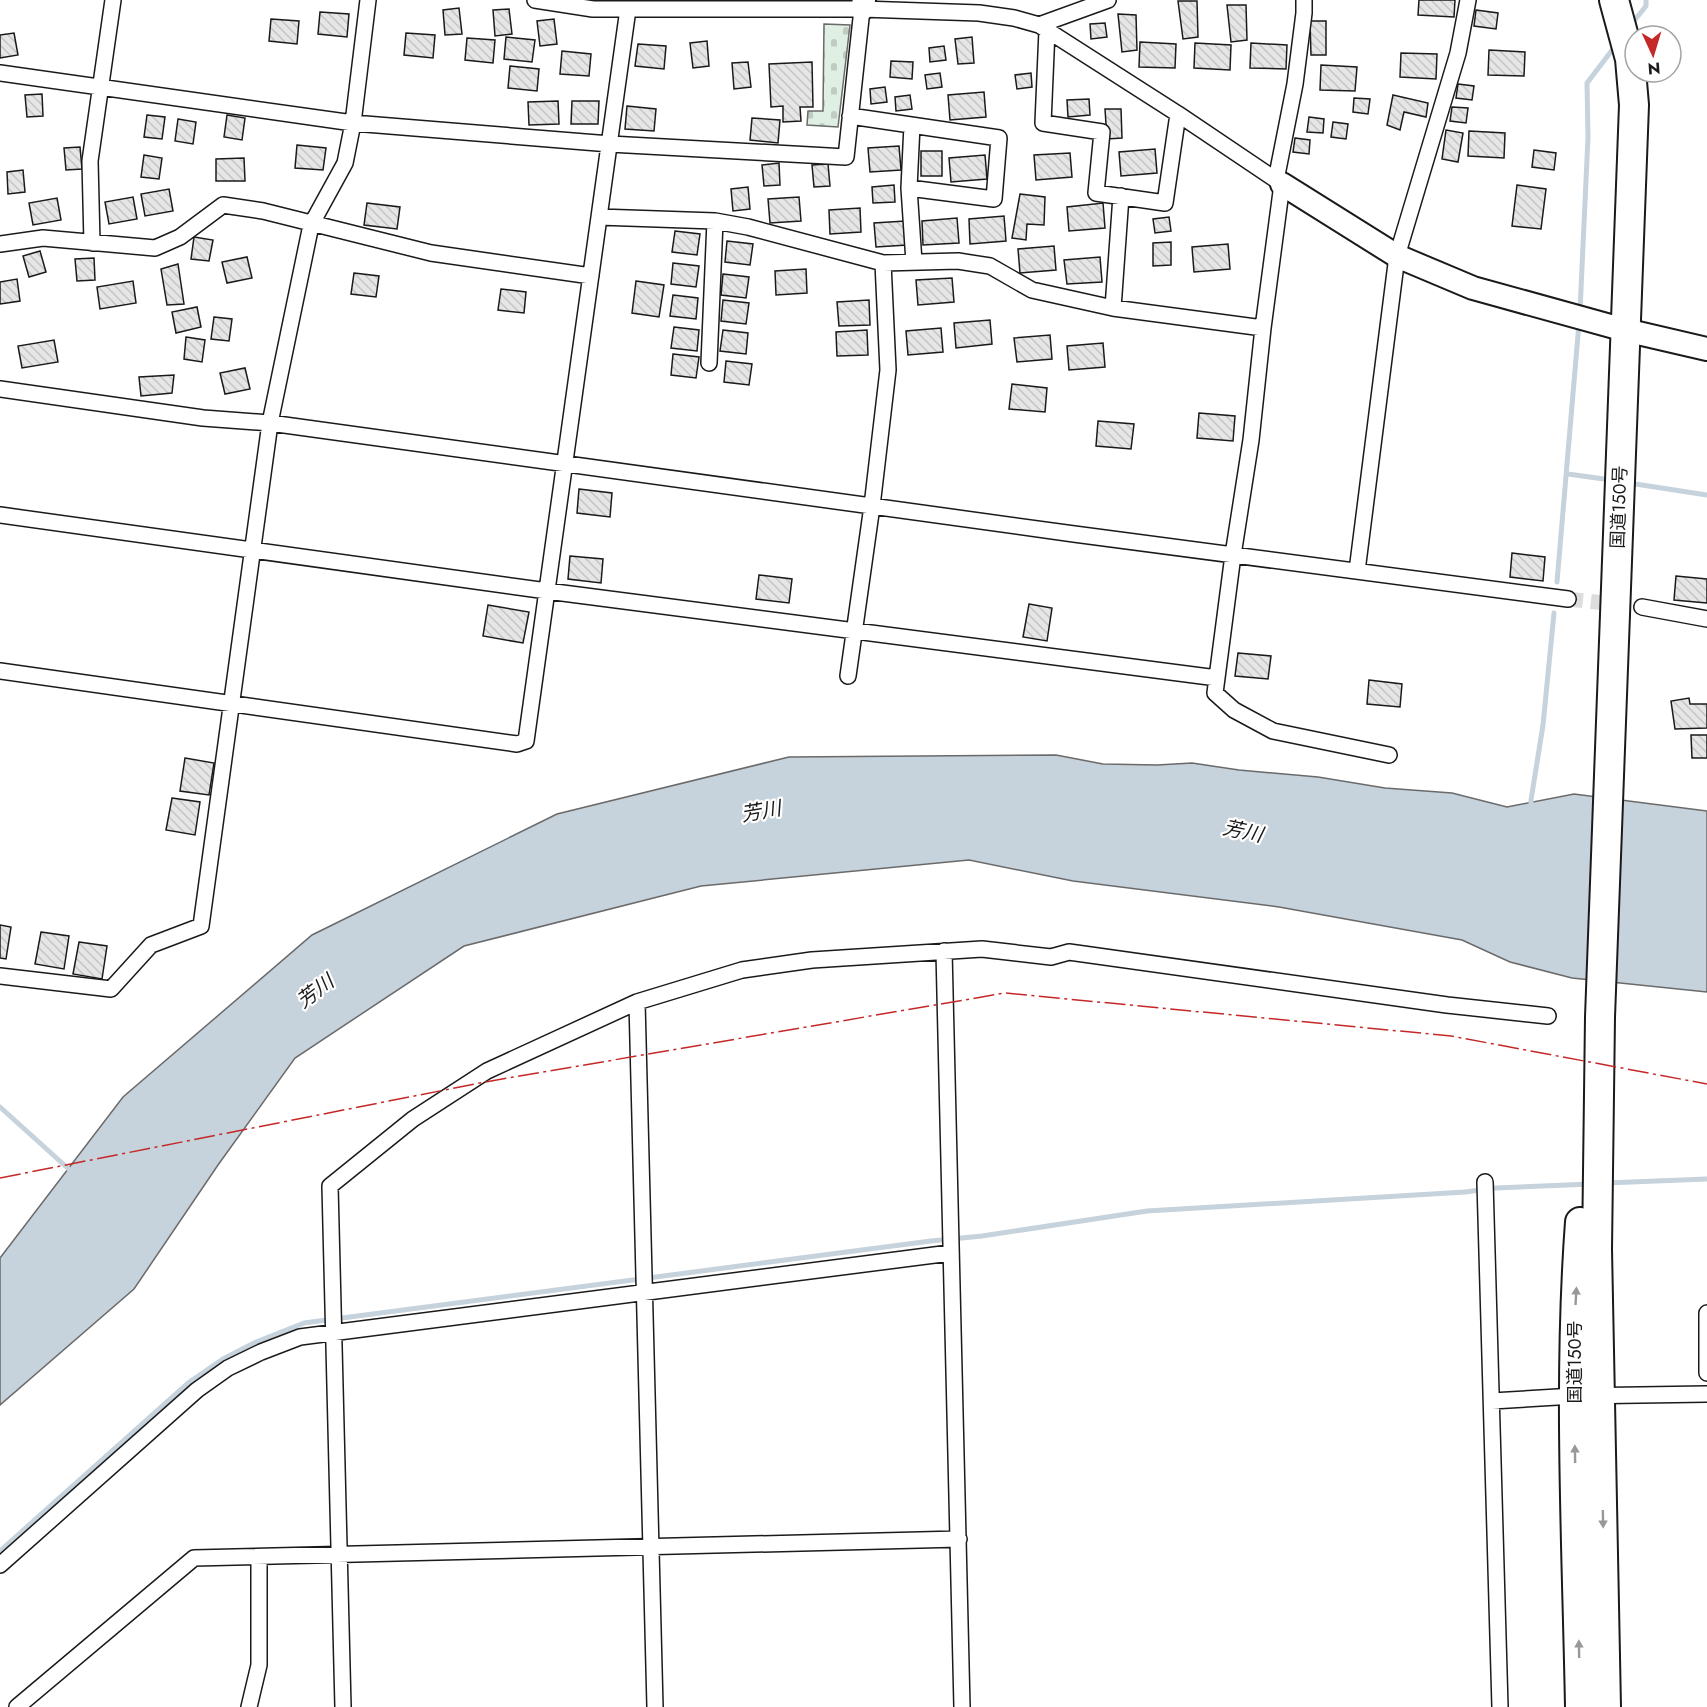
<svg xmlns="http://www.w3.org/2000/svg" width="1707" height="1707" viewBox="0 0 1707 1707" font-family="Jost,'Noto Sans JP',sans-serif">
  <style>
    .cemetery { fill: url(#cemetery-stones); stroke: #6a6a6a; stroke-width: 1.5 }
    .water { fill: #c6d2dc; stroke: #6a6a6a; stroke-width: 1.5 }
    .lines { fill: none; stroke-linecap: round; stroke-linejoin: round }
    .stream { stroke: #c6d2dc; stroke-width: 5 }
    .building { fill: url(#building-back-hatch); stroke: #1a1a1a; stroke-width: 1.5 }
    .street-tunnel { stroke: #ddd; stroke-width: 15; stroke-dasharray: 15 8; stroke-linecap: butt }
    .street-casing { stroke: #1a1a1a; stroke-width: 18 }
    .secondary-casing { stroke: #1a1a1a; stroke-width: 26 }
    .highway-casing { stroke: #1a1a1a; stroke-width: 32 }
    .street { stroke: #fff; stroke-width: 15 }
    .secondary { stroke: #fff; stroke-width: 22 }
    .highway { stroke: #fff; stroke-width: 28 }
    .power { stroke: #c62828; stroke-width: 1.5; stroke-dasharray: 21 4.5 3 4.5; stroke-linecap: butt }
    .oneway { fill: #989898 }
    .labels { text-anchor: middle; stroke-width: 4.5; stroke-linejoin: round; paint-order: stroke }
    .street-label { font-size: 18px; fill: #1a1a1a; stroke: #fff }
    .water-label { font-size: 20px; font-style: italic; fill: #1a1a1a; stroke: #fff }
  </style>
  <defs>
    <pattern id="cemetery-stones" width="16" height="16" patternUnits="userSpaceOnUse" patternTransform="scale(1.5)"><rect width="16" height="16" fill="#e0efe3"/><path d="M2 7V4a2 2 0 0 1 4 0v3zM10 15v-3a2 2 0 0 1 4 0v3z" fill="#c0ccc2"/></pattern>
    <pattern id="building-back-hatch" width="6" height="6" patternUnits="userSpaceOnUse" patternTransform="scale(1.5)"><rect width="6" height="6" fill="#e6e6e6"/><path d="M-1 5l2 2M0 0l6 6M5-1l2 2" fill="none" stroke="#c5c5c5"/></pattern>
  </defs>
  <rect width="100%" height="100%" fill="#fff"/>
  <path class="cemetery" d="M824,24L850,25L838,127L807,125L808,111H823Z"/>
  <path class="water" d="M1056,755L1103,764L1157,765L1192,763L1239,770L1318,777L1385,788L1452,793L1507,807L1574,794L1707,811V992L1572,978L1510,962L1462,940L1279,907L1073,881L969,860L701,886L464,946L295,1058L218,1165L134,1289L0,1405V1258L123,1097L312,935L557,814L789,757Z"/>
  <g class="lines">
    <path class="stream" d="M1630,26L1646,6V0
      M1580,311L1588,137L1587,83L1616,45
      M1568,474L1611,480
      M1629,483L1707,495
      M1557,582L1579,323
      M1531,809V800L1543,725L1554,613
      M0,1107L72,1172
      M1606,1183L1707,1179
      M0,1551L188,1383L223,1359L256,1342L304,1323L931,1241L982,1236L1147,1211L1465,1192L1496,1188L1591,1184"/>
  </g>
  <path class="building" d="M1419,0H1455L1454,17L1418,15Z
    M1178,1H1197L1198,37L1183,39Z
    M1227,5H1246L1247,40L1231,42Z
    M459,8L462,34L445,35L443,10Z
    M509,9L512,34L495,36L493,10Z
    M1476,10L1498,13L1496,29L1474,26Z
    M320,12L349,14L347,37L318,34Z
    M1118,14L1136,15L1137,50L1122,52Z
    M271,19L299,21L297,44L269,41Z
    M554,19L557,44L540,46L537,21Z
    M1310,21H1326V55H1311Z
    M1105,23L1107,37L1091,39L1090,24Z
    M14,33L18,55L0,58V35Z
    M406,33L435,35L433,58L404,55Z
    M506,37L535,40L532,62L504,59Z
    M972,37L974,63L958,64L955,39Z
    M467,38L495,40L493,63L465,60Z
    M707,41L709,66L693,68L690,43Z
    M1140,42L1176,44L1175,68L1139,67Z
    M1195,43L1231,45L1230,70L1194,68Z
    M1251,43L1287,45L1286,69L1250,68Z
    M638,44L666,46L664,69L635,66Z
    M944,46L946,60L930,62L929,48Z
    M1489,50L1525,52L1524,76L1488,75Z
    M562,51L591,54L589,76L560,74Z
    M1401,53L1437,54L1436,79L1400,77Z
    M891,61L913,62L912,79L890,77Z
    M748,62L751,87L734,89L732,63Z
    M812,62L813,107H800L801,121L783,122V106L771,107L769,64Z
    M1321,65L1357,67L1355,91L1320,90Z
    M510,66L539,69L537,91L508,88Z
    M940,73L942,87L927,89L925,75Z
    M1031,73L1032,87L1017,89L1015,75Z
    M1458,84L1474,86L1472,100L1456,98Z
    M885,87L887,102L871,104L870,89Z
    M984,92L986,117L950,120L948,95Z
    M42,94L43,116L27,117L25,95Z
    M910,95L912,109L896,111L895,97Z
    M1393,95L1428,103L1426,117L1404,112L1400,130L1387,125Z
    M1354,98L1370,99L1368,114L1353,112Z
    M1089,99L1090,115L1068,117L1067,100Z
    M558,101L559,124L529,125L528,102Z
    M572,101H599L598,124H571Z
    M627,106L656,109L654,131L625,129Z
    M1452,107L1468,108L1466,123L1450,121Z
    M1105,109H1121L1122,138L1107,139Z
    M147,115L165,117L162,139L144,137Z
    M227,115L245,118L242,140L224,137Z
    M1309,117L1324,119L1323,133L1307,132Z
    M752,118L780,120L778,143L750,140Z
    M178,119L196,122L193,144L175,141Z
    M1333,122L1348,124L1346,139L1331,137Z
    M1446,130L1463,133L1458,162L1442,159Z
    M1469,131L1505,133L1504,158L1468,156Z
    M1295,138L1310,140L1309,154L1293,152Z
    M297,145L326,148L323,170L295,168Z
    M899,146L901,170L870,172L868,148Z
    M80,147L82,169L66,170L64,148Z
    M1155,149L1157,173L1121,176L1119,152Z
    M1534,150L1556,153L1554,170L1532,167Z
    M921,151H942V176H921Z
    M1070,153L1072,177L1036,180L1034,155Z
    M144,155L162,158L159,179L141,177Z
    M985,155L987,179L951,182L949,158Z
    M244,158L245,181H216V159Z
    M779,163L780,185L764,186L762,165Z
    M828,164L830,186L814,187L812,165Z
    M23,170L25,192L8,194L7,172Z
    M894,185L895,202L873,203L872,187Z
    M1517,185L1546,189L1541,229L1512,226Z
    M748,187L750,209L733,211L731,189Z
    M169,189L173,211L145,216L141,194Z
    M1020,194L1045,197L1044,225L1027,224L1026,240L1012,238Z
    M133,197L137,219L109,224L105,202Z
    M799,197L801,221L770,223L768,199Z
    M57,198L61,220L33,225L29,203Z
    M367,203L400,207L397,229L364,225Z
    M1103,203L1105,228L1069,231L1067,207Z
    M860,208L861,232L830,234L829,210Z
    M1004,216L1006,241L970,244L969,219Z
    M1169,217L1171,231L1155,233L1153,219Z
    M957,218L959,243L923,245L922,221Z
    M905,221L907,245L876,247L874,223Z
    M675,231L700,234L697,255L672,252Z
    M194,237L213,240L209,261L191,259Z
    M727,241L753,244L750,265L725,262Z
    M1171,242V265L1153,266V243Z
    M1228,244L1230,269L1194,272L1192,247Z
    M1054,246L1056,270L1020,273L1018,249Z
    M40,251L46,272L29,277L23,256Z
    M247,257L252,278L227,283L222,262Z
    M1100,257L1102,282L1067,284L1064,260Z
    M94,258L95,280L77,281L75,259Z
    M673,263L699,266L696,287L671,284Z
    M178,264L184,304L167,305L161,269Z
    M806,269L807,293L776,295L775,271Z
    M354,273L379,276L376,297L351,294Z
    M723,274L749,277L746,298L721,295Z
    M952,278L954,302L918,305L916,280Z
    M17,279L20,301L0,304V282Z
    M133,281L136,303L100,309L97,287Z
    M636,281L664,285L659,317L632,313Z
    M501,289L526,292L524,313L498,310Z
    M673,295L698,298L696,319L670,316Z
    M723,300L749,303L746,324L721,321Z
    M869,300L870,325L839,326L837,302Z
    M197,307L201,327L176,333L172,312Z
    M214,317L232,319L229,341L211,339Z
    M990,320L992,344L956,348L954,323Z
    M674,327L699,330L697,351L671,348Z
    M941,328L943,352L908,355L906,331Z
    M723,330L748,333L746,354L720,351Z
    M867,330L868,355L837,356L836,332Z
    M1050,335L1052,359L1017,362L1014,338Z
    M186,337L205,340L202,362L184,359Z
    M54,340L58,362L22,368L18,346Z
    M1103,343L1105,367L1069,370L1067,346Z
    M673,354L699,357L696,378L671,375Z
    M726,361L752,364L749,385L724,382Z
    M245,368L250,389L225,394L220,373Z
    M174,375L172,393L141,396L139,377Z
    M1012,384L1047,388L1045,412L1009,409Z
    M1199,413L1235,416L1233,441L1197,438Z
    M1098,421L1134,424L1131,449L1096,446Z
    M579,489L612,493L610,517L577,513Z
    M1512,553L1545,557L1543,581L1510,577Z
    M570,556L603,559L601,583L568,579Z
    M759,575L792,579L789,603L756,599Z
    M1676,576L1707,579V603L1674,600Z
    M1029,604L1052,608L1047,641L1023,637Z
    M488,605L529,612L523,643L483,636Z
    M1238,653L1271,656L1268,679L1235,676Z
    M1369,680L1402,684L1400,707L1367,704Z
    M1689,698L1690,704H1707V728L1675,729L1671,701Z
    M1691,735H1707V758H1692Z
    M185,758L214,763L209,795L180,791Z
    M172,798L200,802L195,835L166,830Z
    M0,925L11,927L6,959L0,958Z
    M41,932L69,936L64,969L35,964Z
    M79,942L107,946L102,979L73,974Z"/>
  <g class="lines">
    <path class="street-tunnel" d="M1568,599L1642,607"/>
    <defs>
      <path id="street" d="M535,0L593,9H862L979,13L1014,18L1039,25L1178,114L1282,184L1263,328L1251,440L1233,555L1215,693L1234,710L1273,731L1389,755
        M1039,25L1108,0
        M1047,30L1043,123L1102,132L1096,193L1165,203L1178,114
        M0,73L353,123L610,144L846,157L862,9
        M850,116L999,138L994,199L909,188
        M912,125L909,188L914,262
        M1276,180L1295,84L1304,13V0
        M599,217L715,221L748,227L883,263L958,261L990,266L1032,290L1113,308L1263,328
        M92,243L90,161L113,0
        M0,244L43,238L155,248L180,237L223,205L263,211L431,253L591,276
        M1113,308L1121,196
        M709,363L715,221
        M0,389L203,418L270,423L1074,534L1568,599
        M0,515L547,591L1217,678
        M1357,571L1397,256L1458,53L1468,0
        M1642,607L1707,619
        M0,671L517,744L526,741L628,9
        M848,676L872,506L888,370L883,263
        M944,951L962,1707
        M0,976L111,989L151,945L201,926L270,423L311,225L345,163L353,123L368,0
        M637,1002L655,1707
        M1485,1182L1500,1707
        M1707,1313V1373
        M1492,1401L1574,1396L1707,1394
        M0,1565L197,1390L228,1368L261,1352L300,1337L950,1253
        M17,1707L194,1558L959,1539
        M249,1707L259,1665V1558
        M343,1707L330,1186L413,1119L487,1071L637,1002L742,970L812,960L982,949L1051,957L1069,952L1447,1005L1548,1016"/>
      <path id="secondary" d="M862,9L864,0
        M1282,184L1397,256L1473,288L1625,330L1707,349"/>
      <path id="highway" d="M1580,1222C1568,1383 1577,1546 1580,1707
        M1606,1707L1597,1249L1600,1017L1634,105L1630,59L1614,0"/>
    </defs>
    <use href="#street" class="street-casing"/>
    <use href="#secondary" class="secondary-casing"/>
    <use href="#highway" class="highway-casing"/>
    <use href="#street" class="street"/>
    <use href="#secondary" class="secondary"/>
    <use href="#highway" class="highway"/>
    <path class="power" d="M0,1178L485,1082L1005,993L1451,1036L1707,1084"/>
  </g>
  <defs><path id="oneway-solid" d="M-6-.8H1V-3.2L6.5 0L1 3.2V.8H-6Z" transform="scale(1.5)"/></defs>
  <g class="oneway">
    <use href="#oneway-solid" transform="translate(1576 1296) rotate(-87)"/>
    <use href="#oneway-solid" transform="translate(1575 1454) rotate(-91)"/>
    <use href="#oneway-solid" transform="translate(1603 1519) rotate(89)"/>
    <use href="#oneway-solid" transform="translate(1579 1649) rotate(-91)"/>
  </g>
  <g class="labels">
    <g class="street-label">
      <text transform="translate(1619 507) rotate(-88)" y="6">国道150号</text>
      <text transform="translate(1575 1362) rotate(-90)" y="6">国道150号</text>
    </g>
    <g class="water-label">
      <text transform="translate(761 811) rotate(-10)" y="7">芳川</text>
      <text transform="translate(1243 831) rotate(12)" y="7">芳川</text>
      <text transform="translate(315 991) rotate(-37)" y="7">芳川</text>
    </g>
  </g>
  <g transform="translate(1653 54) rotate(176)"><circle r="28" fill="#ffffff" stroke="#a3a3a3" stroke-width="1.5"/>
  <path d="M0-4.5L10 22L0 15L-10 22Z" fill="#c62828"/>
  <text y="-9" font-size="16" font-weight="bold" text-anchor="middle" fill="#1a1a1a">N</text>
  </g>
</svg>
